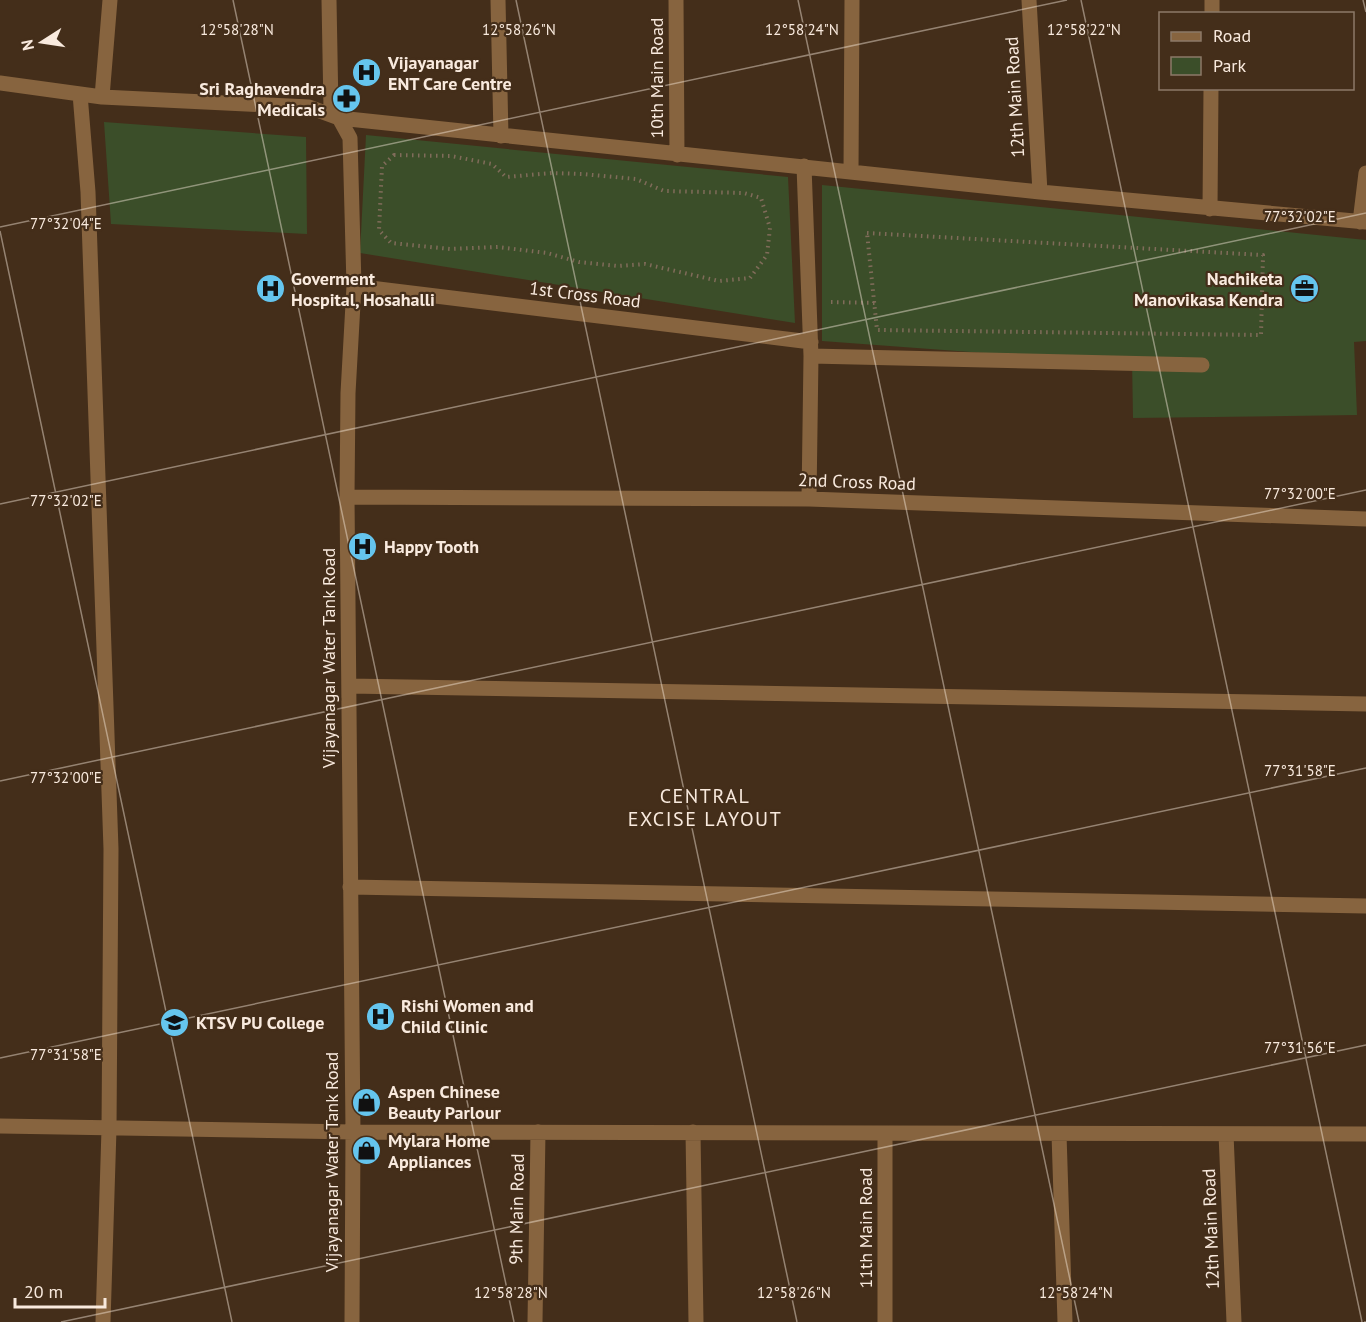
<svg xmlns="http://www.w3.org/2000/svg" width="1366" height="1322" viewBox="0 0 1366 1322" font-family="'PT Sans',sans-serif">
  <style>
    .green { fill: #3b4e29 }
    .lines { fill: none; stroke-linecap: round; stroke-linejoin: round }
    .path { stroke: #806c5a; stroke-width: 4; stroke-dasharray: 1.5 4.5; stroke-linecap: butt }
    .minor { stroke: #87643f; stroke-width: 15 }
    .ticks { fill: none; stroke: #f9eade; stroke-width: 1.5; stroke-opacity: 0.45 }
    .labels { text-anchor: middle; stroke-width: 4.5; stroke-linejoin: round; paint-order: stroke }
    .poi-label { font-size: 18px; font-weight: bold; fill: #f9eade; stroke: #442e1a; text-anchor: start }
    .street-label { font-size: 18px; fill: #f9eade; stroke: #442e1a }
    .neighbourhood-label { font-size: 20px; letter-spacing: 1.5px; fill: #f9eade; stroke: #442e1a }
    .ticks-label { font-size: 15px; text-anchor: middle; fill: #f9eade; stroke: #442e1a; stroke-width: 4.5; stroke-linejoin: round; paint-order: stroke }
  </style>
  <rect width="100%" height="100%" fill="#442e1a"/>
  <path class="green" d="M104,122L306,137L307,234L111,224Z
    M366,135L788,177L795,323L360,253Z
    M822,185L1366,240V341L1354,342L1357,415L1133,418L1132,359L1108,362L822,341Z"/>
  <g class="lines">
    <path class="path" d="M394,155L451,156L492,164L506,177L552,173L582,174L636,179L664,191L744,193L761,198L770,228L767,255L750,278L719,281L645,264L618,266L579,262L547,253L498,247L450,249L391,243L379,230L382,166Z
      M867,233L1263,255L1261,335L877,330Z
      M831,302L875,303"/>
    <path class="minor" d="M329,0L331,109L339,118L350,138L354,286L348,393L347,497L353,1132L352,1322
      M498,0L501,136
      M676,0L677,155
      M1029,0L1040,192
      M1212,14V0
      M0,83L102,97L309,107L339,118L1040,192L1366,222
      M80,94L88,192L111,849L109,1129L103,1322
      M102,97L110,0
      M804,166L811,356L809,499
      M851,172L852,0
      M1210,209L1211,88
      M1360,222L1366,173
      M354,286L811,342
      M811,356L1202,365
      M347,497L809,499L1366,519
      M349,686L1366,704
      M350,887L1366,906
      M0,1126L353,1132L1366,1134
      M693,1132L696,1322
      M885,1133V1322
      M1059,1134L1065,1322
      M1226,1134L1234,1322
      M535,1322L538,1132"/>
  </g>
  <path class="ticks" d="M233,0L514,1322M516,0L797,1322M798,0L1079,1322M1081,0L1362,1322M1363,0L1366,12M0,227L1067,0M0,231L232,1322M0,504L1366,213M0,781L1366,490M0,1058L1366,768M61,1322L1366,1045M1364,1322H1366"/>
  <defs>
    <symbol id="hospital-disc" viewBox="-11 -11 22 22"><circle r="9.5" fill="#65c5ee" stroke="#442e1a"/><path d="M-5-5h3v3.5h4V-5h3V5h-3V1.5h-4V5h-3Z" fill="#111"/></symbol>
    <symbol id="pharmacy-disc" viewBox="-11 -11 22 22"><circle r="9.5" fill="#65c5ee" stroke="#442e1a"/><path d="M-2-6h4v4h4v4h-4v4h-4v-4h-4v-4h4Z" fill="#111"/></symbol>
    <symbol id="office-disc" viewBox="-11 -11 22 22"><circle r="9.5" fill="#65c5ee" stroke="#442e1a"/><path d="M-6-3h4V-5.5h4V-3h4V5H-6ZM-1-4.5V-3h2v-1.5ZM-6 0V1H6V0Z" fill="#111"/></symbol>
    <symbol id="university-disc" viewBox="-11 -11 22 22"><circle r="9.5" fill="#65c5ee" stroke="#442e1a"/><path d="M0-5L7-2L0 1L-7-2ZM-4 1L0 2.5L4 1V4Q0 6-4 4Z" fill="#111"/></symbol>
    <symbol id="shop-disc" viewBox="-11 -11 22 22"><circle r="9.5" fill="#65c5ee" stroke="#442e1a"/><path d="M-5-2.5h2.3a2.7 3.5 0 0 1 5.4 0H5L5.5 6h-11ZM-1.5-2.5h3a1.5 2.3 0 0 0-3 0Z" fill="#111"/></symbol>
  </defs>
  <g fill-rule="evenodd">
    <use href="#hospital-disc" x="350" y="56" width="33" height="33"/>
    <use href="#pharmacy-disc" x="330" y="82" width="33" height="33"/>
    <use href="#hospital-disc" x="254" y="272" width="33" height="33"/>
    <use href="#office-disc" x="1288" y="272" width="33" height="33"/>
    <use href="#hospital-disc" x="346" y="530" width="33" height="33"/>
    <use href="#hospital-disc" x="364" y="1000" width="33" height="33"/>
    <use href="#university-disc" x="158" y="1006" width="33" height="33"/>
    <use href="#shop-disc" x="350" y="1086" width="33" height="33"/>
    <use href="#shop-disc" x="350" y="1134" width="33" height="33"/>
  </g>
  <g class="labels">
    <g class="poi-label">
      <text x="388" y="69">Vijayanagar<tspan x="388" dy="21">ENT Care Centre</tspan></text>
      <text x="325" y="95" text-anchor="end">Sri Raghavendra<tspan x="325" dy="21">Medicals</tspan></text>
      <text x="291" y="285">Goverment<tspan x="291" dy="21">Hospital, Hosahalli</tspan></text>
      <text x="1283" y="285" text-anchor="end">Nachiketa<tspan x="1283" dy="21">Manovikasa Kendra</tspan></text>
      <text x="384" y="553">Happy Tooth</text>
      <text x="401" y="1012">Rishi Women and<tspan x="401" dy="21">Child Clinic</tspan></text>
      <text x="196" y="1029">KTSV PU College</text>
      <text x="388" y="1098">Aspen Chinese<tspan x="388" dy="21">Beauty Parlour</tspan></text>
      <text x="388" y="1147">Mylara Home<tspan x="388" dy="21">Appliances</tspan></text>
    </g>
    <g class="street-label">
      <text transform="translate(657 78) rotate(-90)" y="6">10th Main Road</text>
      <text transform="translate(1015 97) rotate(-93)" y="6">12th Main Road</text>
      <text transform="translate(585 295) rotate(7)" y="6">1st Cross Road</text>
      <text transform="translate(857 482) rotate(2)" y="6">2nd Cross Road</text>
      <text transform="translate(329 658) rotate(-90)" y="6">Vijayanagar Water Tank Road</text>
      <text transform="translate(332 1162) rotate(-90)" y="6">Vijayanagar Water Tank Road</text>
      <text transform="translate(517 1209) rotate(-89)" y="6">9th Main Road</text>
      <text transform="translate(866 1228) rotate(-90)" y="6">11th Main Road</text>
      <text transform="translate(1211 1229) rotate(-92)" y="6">12th Main Road</text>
    </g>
    <g class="neighbourhood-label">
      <text x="705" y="803">CENTRAL<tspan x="705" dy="23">EXCISE LAYOUT</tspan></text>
    </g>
  </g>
  <g class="ticks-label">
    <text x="237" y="35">12°58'28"N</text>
    <text x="519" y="35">12°58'26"N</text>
    <text x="802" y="35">12°58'24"N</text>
    <text x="1084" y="35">12°58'22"N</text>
    <text x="1300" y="222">77°32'02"E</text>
    <text x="66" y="229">77°32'04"E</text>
    <text x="1300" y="499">77°32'00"E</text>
    <text x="66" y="506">77°32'02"E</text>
    <text x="1300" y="776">77°31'58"E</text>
    <text x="66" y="783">77°32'00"E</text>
    <text x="1300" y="1053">77°31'56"E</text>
    <text x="66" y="1060">77°31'58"E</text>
    <text x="511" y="1298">12°58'28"N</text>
    <text x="794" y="1298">12°58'26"N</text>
    <text x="1076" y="1298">12°58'24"N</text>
  </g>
  <rect x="1159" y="12" width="195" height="78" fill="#442e1a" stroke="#8c7968" stroke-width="1.5"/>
  <rect x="1171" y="32" width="30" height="9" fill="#87643f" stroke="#8c7968" stroke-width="1.5"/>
  <text x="1213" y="42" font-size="18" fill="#f9eade">Road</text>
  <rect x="1171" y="57" width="30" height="18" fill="#3b4e29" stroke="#8c7968" stroke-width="1.5"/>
  <text x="1213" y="72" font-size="18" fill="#f9eade">Park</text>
  <g transform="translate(42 42) rotate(258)" stroke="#442e1a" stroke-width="4.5" paint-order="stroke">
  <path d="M0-4.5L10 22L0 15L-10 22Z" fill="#f9eade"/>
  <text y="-9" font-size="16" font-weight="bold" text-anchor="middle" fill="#f9eade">N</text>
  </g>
  <path d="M15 1298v9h90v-9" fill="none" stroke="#f9eade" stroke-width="3"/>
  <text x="24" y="1298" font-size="18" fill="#f9eade" stroke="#442e1a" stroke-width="4.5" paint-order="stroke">20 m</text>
</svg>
